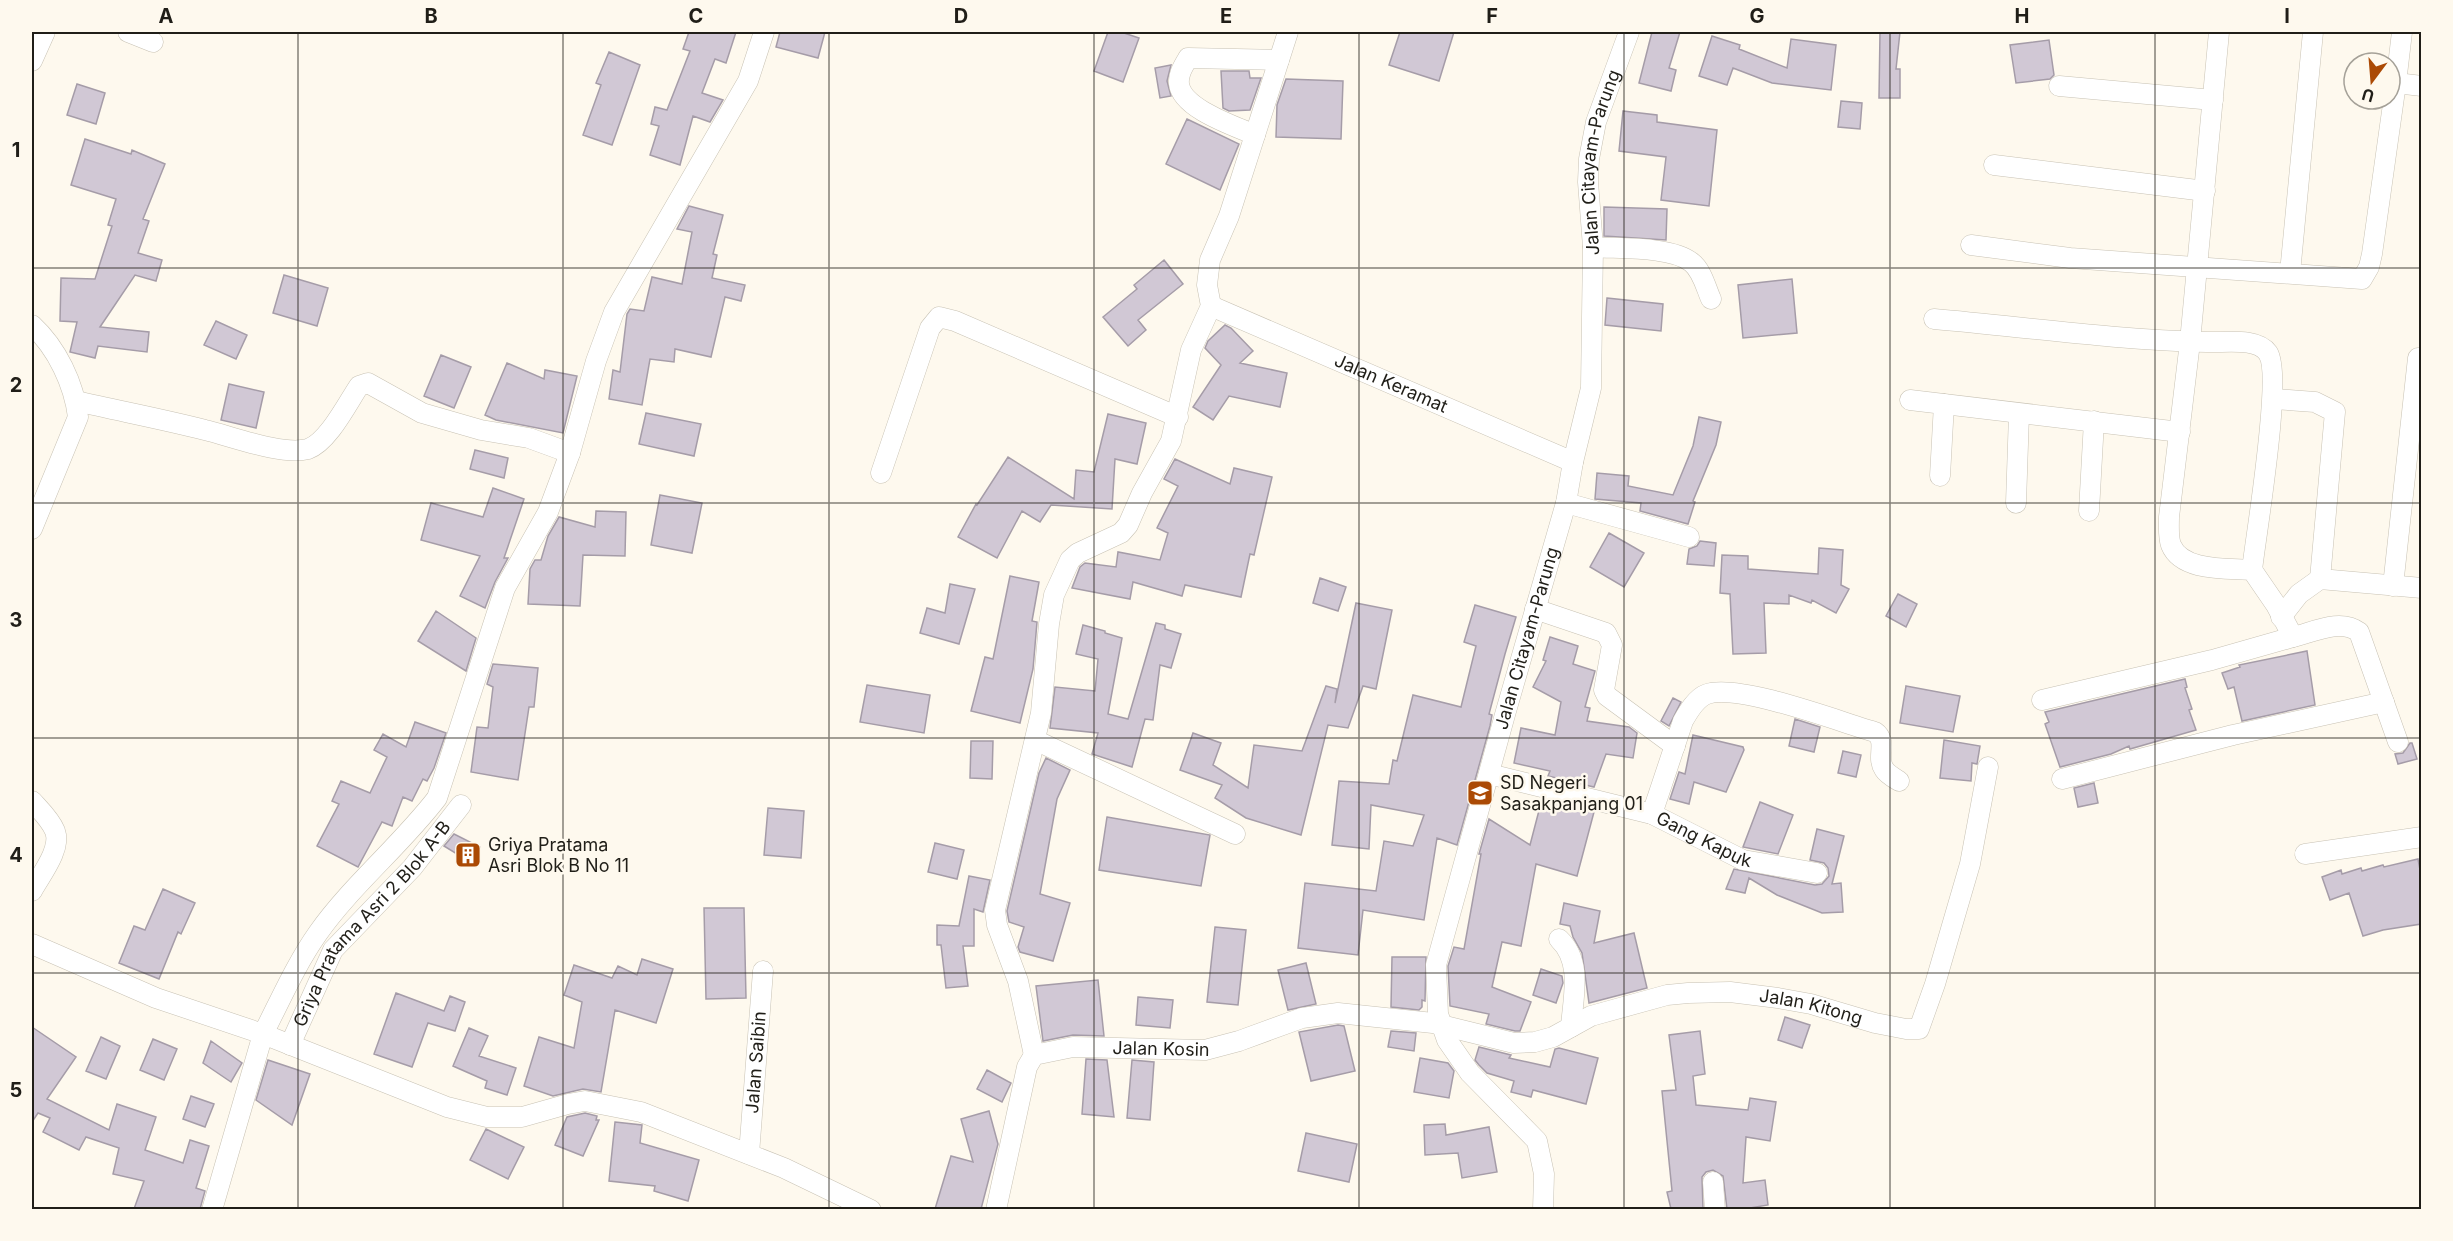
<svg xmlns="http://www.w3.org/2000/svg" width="2453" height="1241" viewBox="0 0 2453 1241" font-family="Inter,sans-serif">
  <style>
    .building { fill: #d1c8d5; stroke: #a59ca8; stroke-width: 1.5 }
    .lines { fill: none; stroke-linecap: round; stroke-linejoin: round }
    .minor-casing { stroke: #c8c2b4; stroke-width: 21 }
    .minor { stroke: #fff; stroke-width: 20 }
    .grid { fill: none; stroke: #201e18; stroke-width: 1.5; stroke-opacity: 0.55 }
    .labels { text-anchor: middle; stroke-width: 5; stroke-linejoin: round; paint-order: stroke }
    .street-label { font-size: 18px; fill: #201e18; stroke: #fef9ee }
    .poi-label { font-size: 18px; fill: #201e18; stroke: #fef9ee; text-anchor: start }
    .neatline { fill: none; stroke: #201e18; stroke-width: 2 }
    .grid-label { font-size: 20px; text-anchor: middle; font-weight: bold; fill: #201e18 }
  </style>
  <rect width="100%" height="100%" fill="#fef9ee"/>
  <path class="building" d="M689,32H736L726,63L715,59L702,93L723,100L710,122L693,116L680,165L650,155L659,126L651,124L655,107L667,110L690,51L683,49Z
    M780,32H825L818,58L776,47Z
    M1108,32H1121L1139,38L1123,82L1094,71Z
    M1400,32H1454L1439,81L1389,65Z
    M1652,32H1680L1669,68L1676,70L1671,91L1639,83Z
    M1880,32H1900L1896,69H1900V98H1879Z
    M1712,36L1740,45L1739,49L1787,68L1791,39L1836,45L1831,90L1772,83L1733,68L1727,85L1699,76Z
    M2049,40L2054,75L2050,79L2016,83L2010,45Z
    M609,52L640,65L612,145L583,135L601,85L596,83Z
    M1171,65L1167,81L1171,96L1160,98L1155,68Z
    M1221,71H1249L1250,78H1261L1250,110L1229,111L1223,108Z
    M1286,79L1343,81L1341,139L1276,137L1277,105Z
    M77,84L105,93L96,124L67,115Z
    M1841,101L1862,103L1860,129L1838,127Z
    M1623,111L1657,115V122L1717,130L1709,206L1661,200L1666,157L1619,151Z
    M1187,119L1239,144L1220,190L1166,164Z
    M85,139L131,154L132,150L165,164L143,219L149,221L138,253L162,260L156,281L135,275L100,327L149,332L147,352L98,346L95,358L70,352L77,322L60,321L61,278L95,279L112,226L108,225L116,199L71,185Z
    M689,206L723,215L713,254L717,255L712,278L745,285L741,301L725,297L711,357L675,349L674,362L650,359L642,405L609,399L613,370L620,372L627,314L630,309L644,311L652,277L682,284L692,232L677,229Z
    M1604,207L1667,209L1666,240L1604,236Z
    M1164,260L1183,284L1138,320L1146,330L1128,346L1103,317L1137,289L1134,285Z
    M284,275L328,288L317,326L273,313Z
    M1792,279L1797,333L1743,338L1738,285Z
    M1607,298L1663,304L1661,331L1605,325Z
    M216,321L247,335L236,359L204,345Z
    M1225,325L1231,328L1253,351L1240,363L1287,373L1280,407L1229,396L1213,420L1193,407L1221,365L1205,348L1208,341Z
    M441,355L471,367L454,408L424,396Z
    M507,363L544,379L545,370L577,376L563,433L496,420L485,415Z
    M229,384L264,392L256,428L221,420Z
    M646,413L701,424L694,456L639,444Z
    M1108,414L1146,423L1137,464L1115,459L1112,509L1051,505L1040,522L1022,511L997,558L958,537L976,504L977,505L1008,457L1074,499L1076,470L1094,472Z
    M1699,417L1721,422L1716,445L1693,501L1695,502L1688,524L1640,511L1641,503L1595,499L1597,473L1629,476L1628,486L1673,495L1693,446Z
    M475,450L508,458L504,478L470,469Z
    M1175,459L1230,484L1234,468L1272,477L1254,555L1250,554L1241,597L1185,585L1182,596L1133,582L1130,599L1072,588L1080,567L1085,563L1116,567L1118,552L1160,560L1168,533L1157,528L1178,486L1164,479Z
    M493,488L524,499L504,558H508L495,582L485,608L460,596L480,556L421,540L431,503L483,517Z
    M660,495L702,503L692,553L651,545Z
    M596,511L626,512L625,556L583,555L580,606L528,604L530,569L535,560H541L548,536L559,517L595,527Z
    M1609,533L1644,553L1624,587L1590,567Z
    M1700,541L1716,543L1714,566L1687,564L1689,549L1697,546Z
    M1819,548L1843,550L1841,585L1849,589L1836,613L1812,600L1811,603L1789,595V604L1764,603L1766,653L1733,654L1730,594L1720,593L1722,555L1748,556V569L1818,574Z
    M1010,576L1039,582L1032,621L1037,622L1033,669L1020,723L971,711L985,657L993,659Z
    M1320,578L1346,587L1338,611L1313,603Z
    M950,584L975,589L959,644L920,633L927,608L945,613Z
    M1898,594L1917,604L1906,627L1886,616Z
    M1356,603L1392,610L1376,689L1363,686L1348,728L1328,725L1301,835L1246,818L1215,798L1222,785L1180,770L1193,733L1221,743L1213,765L1248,788L1254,745L1302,751L1326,686L1337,689L1335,703Z
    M1475,605L1516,617L1505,654L1489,714L1492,715L1490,726L1457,845L1437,838L1424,920L1363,910L1358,955L1298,948L1305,883L1376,891L1384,841L1413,846L1424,815L1371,805L1369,849L1332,845L1339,781L1389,784L1393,760L1397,761L1413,695L1461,707L1476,646L1464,642Z
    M436,611L476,638L466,671L418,641Z
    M1156,623L1165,625V629L1181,634L1171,668L1160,665L1153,720L1145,719L1132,767L1092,754L1098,733L1050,728L1055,687L1095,691L1098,659L1076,654L1083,625L1105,631V633L1122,638L1108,714L1128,719Z
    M1550,637L1578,646L1573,664L1595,671L1585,707L1590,708L1587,721L1629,727L1637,733L1633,758L1606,754L1594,787L1548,776L1550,771L1514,763L1521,728L1555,735L1561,702L1533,687L1546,661L1543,660Z
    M2307,651L2315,705L2242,721L2234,687L2228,689L2222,673L2240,667L2239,665Z
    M493,664L538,668L534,707H529L518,780L471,772L477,727L488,728L493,687L487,684Z
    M2185,679L2187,687L2185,688L2192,709L2189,710L2196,730L2130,749L2129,746L2111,754L2060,767L2045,724L2049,722L2045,712Z
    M867,685L930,695L924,733L860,722Z
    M1906,686L1960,696L1953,732L1900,723Z
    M1673,698L1681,702L1669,726L1661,721Z
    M1795,719L1820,727L1814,752L1789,746Z
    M415,722L446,733L434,768L427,781L423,779L412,801L403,797L392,826L382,822L358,867L317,846L339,804L332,801L341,781L370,793L387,757L374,750L383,734L406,747Z
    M1693,735L1743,747L1744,750L1726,792L1694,782L1689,804L1670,799L1679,772L1685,774Z
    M1944,740L1980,746L1977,764L1972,763L1971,781L1940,778Z
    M971,741H993L992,779L970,778Z
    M2410,743H2412L2417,759L2398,764L2395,754L2403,753Z
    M1843,751L1861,755L1856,777L1838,773Z
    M1046,758L1070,770L1057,799L1040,894L1070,903L1053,961L1020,952L1018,947L1024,927L1009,922L1007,911L1039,773Z
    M2094,783L2098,803L2078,807L2074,788Z
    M1542,799L1594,812L1577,876L1536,864L1521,946L1502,942L1492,987L1531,1002L1520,1031H1515L1486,1024L1489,1014L1450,1006L1448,966L1454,947L1464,949L1481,854H1479L1489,819L1530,845Z
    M1760,802L1793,815L1778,854L1743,847Z
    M768,808L804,811L801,858L764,855Z
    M1107,817L1210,835L1201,886L1099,870Z
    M1817,829L1844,836L1832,884L1841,883L1843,912L1822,913L1777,895L1749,878L1745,893L1726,889L1734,869L1815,885L1822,884L1829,876L1828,868L1824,863L1810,860Z
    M454,834L480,847L473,864L444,846Z
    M935,843L964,850L957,879L928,872Z
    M2418,859L2421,875V924L2383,930L2363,936L2349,893L2330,900L2322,877L2341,870L2342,874L2361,868L2362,871L2383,865L2384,867Z
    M969,876L990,880L983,912L974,909V946H963L968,986L946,988L941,945H937V925L959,926Z
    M163,889L195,903L181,934L178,932L159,979L119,963L134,926L145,930Z
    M1564,903L1600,911L1594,943L1634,933L1647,988L1589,1003L1582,953L1573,937L1570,926L1560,924Z
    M704,908H744L746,998L706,999Z
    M1215,927L1246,930L1238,1005L1207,1002Z
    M1392,957H1426L1425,1001L1422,1000V1007L1419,1010L1391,1007Z
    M642,959L673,969L656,1023L615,1010L601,1092L583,1089L553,1096L524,1086L539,1037L574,1048L582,1002L564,995L574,965L612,978L618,966L637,975Z
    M1306,963L1316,1004L1288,1010L1278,970Z
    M1541,969L1562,976L1563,983L1556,1003L1533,995Z
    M1098,980L1104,1036L1073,1035L1043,1041L1036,986Z
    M396,993L444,1011L450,996L465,1002L455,1031L428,1023L412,1067L374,1054Z
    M1138,997L1173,1000L1170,1028L1136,1025Z
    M1785,1017L1810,1025L1802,1048L1778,1040Z
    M1338,1025L1344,1026L1355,1071L1311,1081L1299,1032Z
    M32,1027L76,1057L47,1099L109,1130L117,1104L156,1117L145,1150L183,1163L190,1140L209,1146L196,1188L205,1191L200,1209H134L144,1181L113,1174L119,1148L86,1137L79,1150L43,1132L50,1118L38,1113L32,1122Z
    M469,1028L488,1036L479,1056L516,1068L507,1095L485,1088L487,1081L453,1066Z
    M1391,1031L1416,1033L1414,1051L1388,1047Z
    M1700,1031L1705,1074L1693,1076L1696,1105L1748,1110L1750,1098L1776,1102L1770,1141L1746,1137L1743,1183L1765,1180L1768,1205L1744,1209H1727L1723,1176L1713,1170L1706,1172L1702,1177L1703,1209H1671L1667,1192L1672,1191L1662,1091L1676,1090L1669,1035Z
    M101,1037L120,1046L106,1079L86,1071Z
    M153,1039L177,1049L164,1080L140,1070Z
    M211,1041L242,1063L231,1082L203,1063Z
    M1479,1047L1511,1055L1509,1058L1550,1067L1555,1049L1559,1048L1598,1058L1586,1104L1533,1090L1531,1097L1511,1092L1514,1081L1487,1073L1479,1065L1475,1060Z
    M1420,1058L1448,1063L1454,1071L1449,1098L1414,1092Z
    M1086,1059L1107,1060L1114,1117L1082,1114Z
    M268,1060L310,1074L292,1125L256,1100Z
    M1132,1060L1154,1062L1150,1120L1127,1118Z
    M987,1070L1011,1083L1002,1102L977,1089Z
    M191,1096L214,1104L205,1127L183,1119Z
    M989,1111L998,1144L981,1209H935L951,1156L973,1162L961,1119Z
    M585,1113L597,1116L596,1120H599L583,1156L555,1145L567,1117Z
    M615,1122L642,1125L640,1143L699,1160L688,1201L654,1191L655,1186L609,1181Z
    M1445,1124L1446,1135L1489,1127L1497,1172L1462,1178L1458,1153L1425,1155L1424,1125Z
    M486,1129L524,1147L508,1179L470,1160Z
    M1306,1133L1357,1144L1349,1182L1298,1171Z"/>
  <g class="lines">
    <defs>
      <g id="minor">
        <path d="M128,32L153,42"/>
        <path d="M2219,32L2190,342L2169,517C2169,525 2168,537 2171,545C2182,572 2228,568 2252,570L2276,605L2293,637C2314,632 2340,618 2359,632L2398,742"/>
        <path d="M32,61L45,32"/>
        <path d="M2396,83L2402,32"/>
        <path d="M2059,86L2213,100"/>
        <path d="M1255,135C1235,126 1182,109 1179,84C1178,74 1183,67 1188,58L1279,60"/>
        <path d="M1994,165L2205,191"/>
        <path d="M1971,245L2070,258L2362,279L2369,267L2372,254L2396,83L2422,86"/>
        <path d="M1593,247C1618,249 1671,246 1691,262C1702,270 1706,288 1711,299"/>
        <path d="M2290,273L2313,32"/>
        <path id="s1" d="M1211,306L1573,462"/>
        <path d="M1934,319C2025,327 2116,340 2207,342C2224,343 2257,337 2268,353C2283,376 2256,534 2252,570"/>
        <path d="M32,325C57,348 74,384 78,417L32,529"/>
        <path d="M2274,399L2315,402L2335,412L2320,579"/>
        <path d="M1910,400L2180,432"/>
        <path d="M76,401C119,411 162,419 205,430C231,436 282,456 308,449C328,442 347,404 359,386L368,383L422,413L481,430L529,438L570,453"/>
        <path d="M881,473L930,328L939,317L955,321L1178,417"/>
        <path d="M1940,476L1944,404"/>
        <path d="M1566,503L1689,537"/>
        <path d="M2016,503L2019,414"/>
        <path d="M2089,511L2094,421"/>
        <path d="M2393,586L2418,358"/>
        <path d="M1535,609L1606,633L1612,645L1604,690L1607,696L1675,746"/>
        <path d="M2281,617L2299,594L2320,579L2422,588"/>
        <path d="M2042,700L2212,660L2293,637"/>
        <path d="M1035,740L1235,834"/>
        <path id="s2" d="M1489,774L1652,814L1743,860L1817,873"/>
        <path d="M2062,779L2233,735L2384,702"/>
        <path d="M32,801C40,810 50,819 55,831C62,849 40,876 32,891"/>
        <path d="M1652,814L1683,721C1688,712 1696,698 1707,694C1738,683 1840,722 1875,732C1888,741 1876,757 1884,769C1887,774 1894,778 1899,781"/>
        <path d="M2305,854L2422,837"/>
        <path d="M1559,939C1583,962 1573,997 1571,1027"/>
        <path d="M32,944L156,998L263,1034C280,1001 296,964 318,933C351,886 401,845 437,798L505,588L548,512L570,453L596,361L614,312L748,81L764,32"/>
        <path id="s3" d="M290,1045L333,950L412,868L461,805"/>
        <path d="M1034,1055L1018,981L997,925L995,910L1041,713L1049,624L1054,595L1070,560L1078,553L1121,533L1128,525L1142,493L1171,441L1191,350L1211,306L1207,285L1210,260L1229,216L1288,32"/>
        <path id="s4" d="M749,1154L763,971"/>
        <path d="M1713,1182L1715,1210"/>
        <path d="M212,1210L263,1034L447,1107L487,1117H522L568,1104L585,1101L641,1112L784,1168L871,1210"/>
        <path id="s5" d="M996,1210L1027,1067L1034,1055L1073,1047L1205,1050L1239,1041L1302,1018L1338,1013L1433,1023L1514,1043L1535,1042L1553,1037L1591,1016L1667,995L1688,993L1730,992L1778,998L1811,1004L1875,1023L1906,1029H1919L1935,984L1970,864L1988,767"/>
        <path id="s6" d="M1543,1210L1544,1174L1537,1141L1470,1073L1447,1040L1438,1014L1436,965L1506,711L1566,503L1573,462L1591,388L1593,247L1588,182L1589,159L1596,122L1629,32"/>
      </g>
    </defs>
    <use href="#minor" class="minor-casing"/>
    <use href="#minor" class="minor"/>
  </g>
  <path class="grid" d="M298,32V1210M563,32V1210M829,32V1210M1094,32V1210M1359,32V1210M1624,32V1210M1890,32V1210M2155,32V1210M32,268H2422M32,503H2422M32,738H2422M32,973H2422"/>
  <defs>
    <symbol id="school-square" viewBox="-11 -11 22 22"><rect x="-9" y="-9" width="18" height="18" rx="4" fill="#ab4a05" stroke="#fef9ee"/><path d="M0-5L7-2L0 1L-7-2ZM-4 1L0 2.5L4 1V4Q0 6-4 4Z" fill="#fff"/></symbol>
    <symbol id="building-square" viewBox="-11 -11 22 22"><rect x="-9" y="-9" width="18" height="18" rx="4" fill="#ab4a05" stroke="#fef9ee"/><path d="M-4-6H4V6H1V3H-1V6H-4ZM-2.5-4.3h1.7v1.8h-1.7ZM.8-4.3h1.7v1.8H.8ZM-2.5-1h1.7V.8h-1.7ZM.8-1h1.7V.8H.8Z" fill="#fff"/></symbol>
  </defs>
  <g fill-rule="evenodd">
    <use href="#school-square" x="1465" y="778" width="30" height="30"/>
    <use href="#building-square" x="453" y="840" width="30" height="30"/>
  </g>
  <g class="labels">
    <g class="street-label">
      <text dy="6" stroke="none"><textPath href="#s6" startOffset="1107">Jalan Citayam-Parung</textPath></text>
      <text dy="6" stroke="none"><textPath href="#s1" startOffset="196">Jalan Keramat</textPath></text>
      <text dy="6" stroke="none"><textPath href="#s6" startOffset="621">Jalan Citayam-Parung</textPath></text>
      <text dy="6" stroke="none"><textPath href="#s2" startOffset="226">Gang Kapuk</textPath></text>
      <text dy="6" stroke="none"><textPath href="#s3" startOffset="148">Griya Pratama Asri 2 Blok A-B</textPath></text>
      <text dy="6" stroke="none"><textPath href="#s5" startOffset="957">Jalan Kitong</textPath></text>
      <text dy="6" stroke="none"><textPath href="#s5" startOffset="288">Jalan Kosin</textPath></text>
      <text dy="6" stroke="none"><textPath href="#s4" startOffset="92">Jalan Saibin</textPath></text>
    </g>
    <g class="poi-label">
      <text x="1500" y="789">SD Negeri<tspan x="1500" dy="21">Sasakpanjang 01</tspan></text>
      <text x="488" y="851">Griya Pratama<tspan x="488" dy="21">Asri Blok B No 11</tspan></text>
    </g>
  </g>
  <rect width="2453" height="1241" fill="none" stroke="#fef9ee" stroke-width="66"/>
  <g transform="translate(2372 81) rotate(196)"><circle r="28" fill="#fef9ee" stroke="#a5a198" stroke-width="1.5"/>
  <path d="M0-4.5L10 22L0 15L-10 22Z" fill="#ab4a05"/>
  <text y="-9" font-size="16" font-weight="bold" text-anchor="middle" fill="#201e18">U</text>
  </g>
  <rect x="33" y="33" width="2387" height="1175" class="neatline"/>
  <g class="grid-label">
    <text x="166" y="23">A</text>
    <text x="431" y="23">B</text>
    <text x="696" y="23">C</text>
    <text x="961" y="23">D</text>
    <text x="1226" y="23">E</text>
    <text x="1492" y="23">F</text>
    <text x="1757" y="23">G</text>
    <text x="2022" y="23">H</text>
    <text x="2287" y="23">I</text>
    <text x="16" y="157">1</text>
    <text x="16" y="392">2</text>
    <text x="16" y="627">3</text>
    <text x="16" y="862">4</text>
    <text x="16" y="1097">5</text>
  </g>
</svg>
